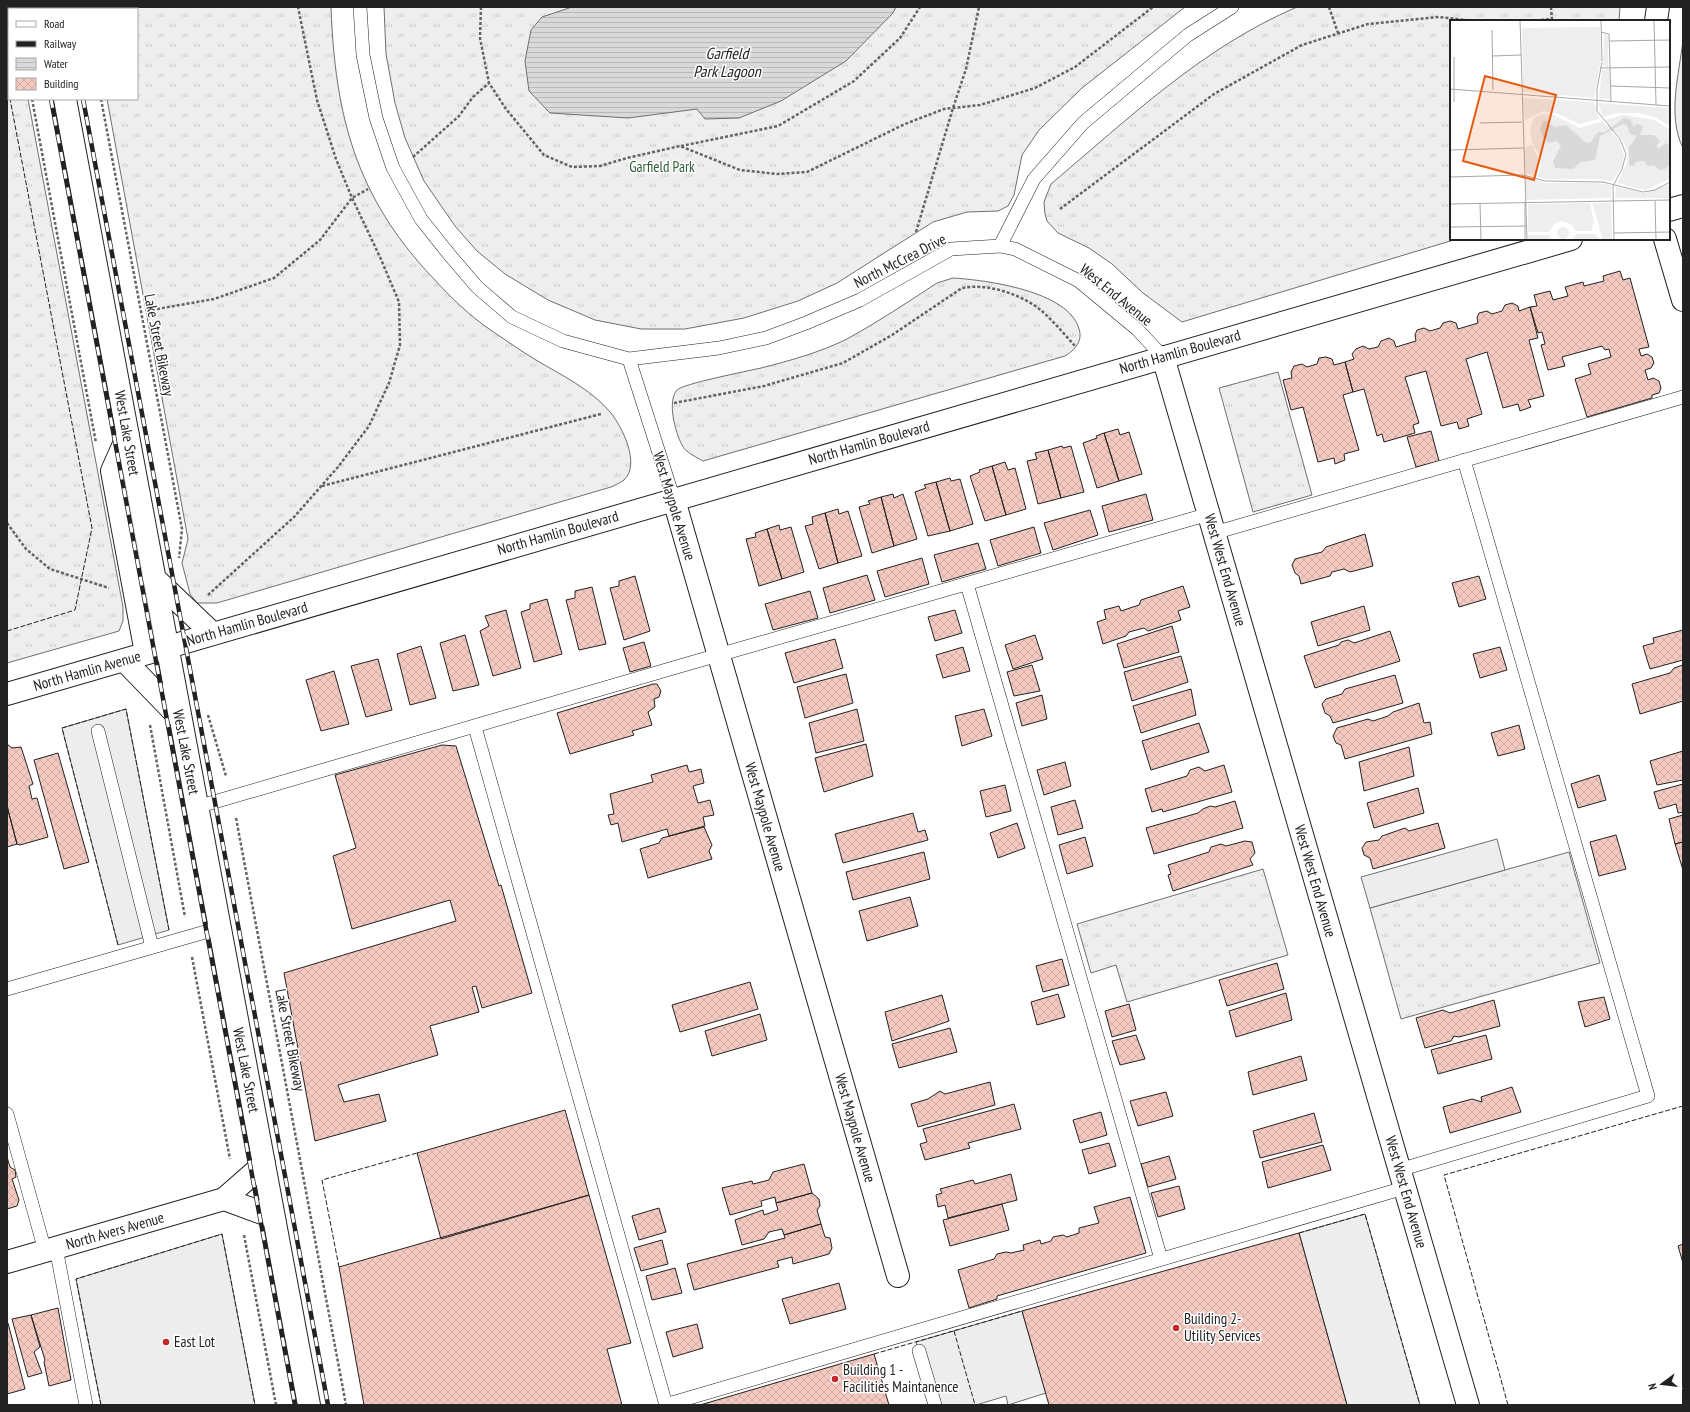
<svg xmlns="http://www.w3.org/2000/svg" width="1690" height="1412" viewBox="0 0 1690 1412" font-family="'PT Sans Narrow',sans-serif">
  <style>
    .grass { fill: url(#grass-tufts); stroke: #6f6f6f }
    .parking { fill: #ededed; stroke: #6f6f6f }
    .water { fill: url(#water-rules); stroke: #6f6f6f }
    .building { fill: url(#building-cross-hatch); stroke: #222 }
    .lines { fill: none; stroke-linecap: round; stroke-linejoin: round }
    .lane-casing { stroke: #222; stroke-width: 14 }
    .street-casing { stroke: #222; stroke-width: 24 }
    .secondary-casing { stroke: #222; stroke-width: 24 }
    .path { stroke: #646464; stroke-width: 2.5; stroke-dasharray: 3 2; stroke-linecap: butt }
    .lane { stroke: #fff; stroke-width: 13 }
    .street { stroke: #fff; stroke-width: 22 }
    .secondary { stroke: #fff; stroke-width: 22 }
    .rail-casing { stroke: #222; stroke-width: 4.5 }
    .rail { stroke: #fff; stroke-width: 3; stroke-dasharray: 9; stroke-linecap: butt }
    .fence { stroke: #222; stroke-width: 1; stroke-dasharray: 5 2; stroke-linecap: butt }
    .poi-dot { fill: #c62828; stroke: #fff; stroke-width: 1.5 }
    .labels { text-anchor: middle; stroke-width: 3; stroke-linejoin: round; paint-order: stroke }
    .park-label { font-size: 15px; fill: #2f5e38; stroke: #fff }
    .street-label { font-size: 15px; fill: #222; stroke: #fff }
    .poi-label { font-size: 15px; fill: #222; stroke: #fff; text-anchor: start }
    .water-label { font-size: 16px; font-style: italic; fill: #222; stroke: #fff }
    .inset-road { fill: none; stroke: #a7a7a7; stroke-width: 1 }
    .view { fill: #e8590c; fill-opacity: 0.15; stroke: #e8590c; stroke-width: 2 }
    .inset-edge { fill: none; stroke: #222; stroke-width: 2 }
  </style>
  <defs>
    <pattern id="grass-tufts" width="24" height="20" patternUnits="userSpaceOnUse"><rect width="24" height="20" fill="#eee"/><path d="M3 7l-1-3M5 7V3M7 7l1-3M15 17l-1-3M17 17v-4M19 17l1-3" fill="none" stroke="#ccc"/></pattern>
    <pattern id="water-rules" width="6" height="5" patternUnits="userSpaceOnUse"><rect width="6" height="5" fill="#d9d9d9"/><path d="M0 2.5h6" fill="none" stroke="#bababa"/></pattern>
    <pattern id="building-cross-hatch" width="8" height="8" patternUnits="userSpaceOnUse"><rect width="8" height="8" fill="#f3c9c0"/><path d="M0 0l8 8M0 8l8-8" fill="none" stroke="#d0aca5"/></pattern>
  </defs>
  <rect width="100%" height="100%" fill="#fff"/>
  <path class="grass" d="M7,7H11V9H9V99H28L123,607V621L119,631L7,663Z
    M90,7H331C335,116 356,197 433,278C451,298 470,316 492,331C507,341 521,351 536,360C561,375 591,389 611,413C622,427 641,464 624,480C620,483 615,485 611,487L217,603H197L190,594L182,563L188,539L107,99H137V9H90Z
    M384,7H1185L1082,88L1039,130L1022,155L1014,195L1008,206L998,211L967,212L933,222L837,283L798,301L744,318L685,329H641L595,320L548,300L505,274L477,251L455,226L424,181L405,138L395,103L386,54Z
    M1297,7H1620L1619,21H1451V239H1457L1182,322L1143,293L1112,264L1089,248L1058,233L1047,221L1045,214L1044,202L1051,184C1128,119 1203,47 1297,7Z
    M1683,40V148C1667,116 1679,75 1683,40Z
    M953,278C986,280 1069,291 1079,329C1083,341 1075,350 1065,356L703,461C696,457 685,452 682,445C675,432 667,401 677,390C682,384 748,371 761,368C789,361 821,352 847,339C878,322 908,302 937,283Z
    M1278,372L1312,495L1253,512L1219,388Z
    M1569,852L1600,963L1401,1019L1370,908Z
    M1263,869L1288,955L1127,1002L1116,965L1091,973L1077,924Z"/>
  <path class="parking" d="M126,709L169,930L118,945L62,728Z
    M1497,839L1505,870L1370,908L1361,877Z
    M1365,1214L1420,1405H1347L1299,1233Z
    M222,1234L255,1405H101L76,1279Z
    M1022,1311L1046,1393L1008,1405L1006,1396L976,1405H935L916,1342Z"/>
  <path class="water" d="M572,7H896L893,13L846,61L781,101L739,118L705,119L697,109L628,118L550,113L529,91L525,61L531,30L542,17Z"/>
  <path class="building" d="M1620,271L1623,280L1630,278L1649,347L1639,349L1641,356L1647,354L1652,357L1654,363L1651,368L1645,370L1648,380L1653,378L1659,381L1661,388L1659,393L1652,395V398L1587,417L1575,379L1591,374L1588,364L1611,357L1609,349L1605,350L1602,346L1562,357L1565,366L1548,370L1541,345L1545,344L1542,332L1538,333L1530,307L1537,306L1534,295L1550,291L1553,300L1568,296L1565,287L1583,282L1584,286L1604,281L1603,276Z
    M1512,303L1518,306L1519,311L1530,307L1538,338L1529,340L1544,396L1528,400L1531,407L1520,411L1518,404L1503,408L1487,352L1466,359L1482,414L1467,419L1469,426L1459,429L1457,422L1441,426L1426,371L1405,377L1419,423L1413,425L1415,433L1384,442L1382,434L1377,436L1364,389L1353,392L1345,362L1354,359L1352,354L1356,349L1363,346L1369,349L1378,347L1381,341L1389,338L1394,341L1396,347L1416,341L1415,335L1417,330L1424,328L1430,331L1440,328L1443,323L1450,321L1456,323L1458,329L1478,323L1477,318L1479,313L1487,311L1492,314L1502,311L1505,305Z
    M1326,357L1332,359L1334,365L1345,362L1353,392L1343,395L1359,450L1344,454L1345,460L1335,464L1334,458L1318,462L1303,407L1291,410L1283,380L1292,378L1291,372L1294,366L1302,364L1307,367L1317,364L1319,358Z
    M1118,429L1120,435L1129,432L1142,474L1119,481L1104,433Z
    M1431,431L1439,461L1416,467L1407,437Z
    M1104,433L1119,481L1097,488L1083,443L1097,438L1096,436Z
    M1062,446L1063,448L1071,446L1084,492L1061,498L1048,450Z
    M1048,450L1061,498L1038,504L1027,461L1037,459L1035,453Z
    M1005,462L1008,470L1015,468L1026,509L1006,515L992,466Z
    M992,466L1006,515L985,521L970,476L980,472L979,470Z
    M950,478L951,481L960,479L973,524L950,531L936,482Z
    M936,482L950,531L928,536L915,492L926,488L924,485Z
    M893,494L894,498L903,494L917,539L894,546L881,497Z
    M1146,494L1153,520L1109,532L1102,506Z
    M881,497L894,546L872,553L859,507L870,504L868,501Z
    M838,509L839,514L848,511L862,556L838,563L825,513Z
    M1090,510L1098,535L1053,550L1044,523Z
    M825,513L838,563L819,569L805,526L813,524L812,517Z
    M779,525L780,530L791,527L804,572L782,579L767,529Z
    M1034,527L1041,553L998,566L990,540Z
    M767,529L782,579L759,586L746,539L756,537L755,533Z
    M1365,534L1373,566L1350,572L1344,569L1332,572L1330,576L1301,584L1299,576L1295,573L1292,565L1295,559L1322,552L1326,547Z
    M978,543L986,569L942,582L934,555Z
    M922,558L929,584L885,597L877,571Z
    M867,575L875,600L830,613L823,588Z
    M635,576L650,631L624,640L610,588L619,586V581Z
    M1479,576L1486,599L1459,607L1452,583Z
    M1183,586L1190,607L1178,611L1181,620L1148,631L1144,628L1129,632L1126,636L1103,644L1097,622L1106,619L1104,610L1119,606L1121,611L1139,605L1141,600Z
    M592,587L606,644L579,650L566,600L575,598V591Z
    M810,591L818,618L773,630L765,604Z
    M547,599L562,654L534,662L521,612L530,609V604Z
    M1364,606L1370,630L1318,646L1311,622Z
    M506,610L521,668L493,676L480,631L489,626L485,616Z
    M955,610L962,633L935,641L928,617Z
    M1172,626L1179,652L1124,668L1117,644Z
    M1683,630V660L1650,669L1643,646L1654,643L1653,638Z
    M1390,631L1400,661L1315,688L1304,656L1339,645L1341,642L1348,640L1354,643Z
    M465,635L479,685L453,691L440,643Z
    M1035,635L1043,659L1013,669L1005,645Z
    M835,639L843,668L794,683L785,653Z
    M644,642L651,666L630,672L623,648Z
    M421,646L436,698L410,705L397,654Z
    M963,647L970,671L943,678L936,655Z
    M1500,647L1507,670L1480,678L1473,654Z
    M1181,656L1188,682L1132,701L1124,672Z
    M378,659L392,710L366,717L351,666Z
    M1032,665L1040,691L1014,696L1007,672Z
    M1683,665V701L1640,714L1632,684L1670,673L1674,668Z
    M334,671L349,724L321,731L306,680Z
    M846,674L853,703L805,718L797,687Z
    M1395,675L1403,703L1333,723L1330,716L1325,713L1322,704L1326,699L1342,694L1345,689Z
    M653,684H657L661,691L659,697L654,699L655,707L648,712L652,725L632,731L634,735L570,754L557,713Z
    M1191,689L1196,715L1141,733L1133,706Z
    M1042,695L1047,719L1022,726L1016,703Z
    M1419,703L1424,723L1430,722L1432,734L1345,759L1341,745L1336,743L1333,736L1337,728L1368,719L1373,721L1388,716L1393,712Z
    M857,709L864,741L816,753L809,723Z
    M984,709L992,736L962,746L955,716Z
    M1199,723L1209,752L1151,770L1142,741Z
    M1519,725L1525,749L1498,756L1491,733Z
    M7,744L12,748L21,747L33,784L29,786L32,799L37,798L48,837L20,845L17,844L7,806Z
    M866,744L873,776L824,792L815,758Z
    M442,745L456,746L499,886L501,885L532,993L482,1008L476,986L472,987L479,1012L430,1026L438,1055L338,1085L344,1102L379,1094L386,1121L315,1141L284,973L456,921L450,900L352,929L333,856L356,848L335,775Z
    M1409,747L1414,776L1364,791L1359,762Z
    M1683,751V780L1657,785L1650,761Z
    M58,753L89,862L64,869L34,760Z
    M1065,762L1071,786L1044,795L1037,770Z
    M687,765L689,772L701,769L704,783L693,786L698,803L710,800L714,815L703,817L705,826L669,836L667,829L622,842L618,823L611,825L608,815L614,814L610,794L653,782L651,775Z
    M1224,765L1232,792L1163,812L1162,809L1152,812L1145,789L1187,776L1190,770L1199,767L1205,771Z
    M1599,775L1606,800L1578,808L1571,784Z
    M1683,784V812L1678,813L1676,804L1659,809L1654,792Z
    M1005,785L1011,811L986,817L980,791Z
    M1418,788L1424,813L1374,828L1367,803Z
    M1075,800L1083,828L1058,835L1051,807Z
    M1235,801L1243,828L1154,854L1146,828L1198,813L1203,809L1210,806L1215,807Z
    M7,806L17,844L7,847Z
    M913,813L918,832L925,830L928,840L843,863L835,834Z
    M1683,815V842L1675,844L1669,819Z
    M1017,823L1025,848L998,858L990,833Z
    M1438,823L1445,848L1373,869L1370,858L1364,855L1362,848L1366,842L1379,840L1382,836L1405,828L1409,831Z
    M704,827L712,845L709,851L712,859L648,878L640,849L659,843L662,838Z
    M1616,835L1626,869L1599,876L1590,842Z
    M1085,837L1093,866L1067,874L1059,845Z
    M1245,841L1252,842L1255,853L1250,859L1253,865L1173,891L1168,875L1171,874L1168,865L1209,852L1211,847L1221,844L1226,846Z
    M1683,842V870L1675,844Z
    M924,852L930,879L853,900L846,872Z
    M910,897L918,926L867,941L859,911Z
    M1062,959L1069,985L1043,992L1036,966Z
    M1277,963L1284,989L1227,1006L1219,980Z
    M750,982L758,1009L680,1032L672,1005Z
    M1286,993L1292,1020L1236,1037L1229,1011Z
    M1058,994L1065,1017L1037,1025L1031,1002Z
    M942,995L949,1021L892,1041L885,1012Z
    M1604,997L1610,1019L1585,1027L1578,1002Z
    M1494,1000L1500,1026L1459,1037L1454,1036L1451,1041L1425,1048L1416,1018L1443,1010L1450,1013Z
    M1129,1004L1136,1030L1112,1037L1105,1011Z
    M760,1014L767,1040L712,1056L705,1031Z
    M950,1028L957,1052L899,1068L892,1044Z
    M1136,1035L1145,1059L1120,1065L1112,1041Z
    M1486,1035L1492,1059L1438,1074L1431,1050Z
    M1301,1056L1307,1080L1253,1095L1248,1072Z
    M990,1082L995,1105L918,1127L911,1104L928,1099L940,1091L945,1094Z
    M1512,1087L1521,1112L1450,1133L1443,1107L1472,1099L1482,1102L1481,1097Z
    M1166,1092L1173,1116L1138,1126L1130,1101Z
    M1014,1104L1021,1129L968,1143L970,1148L925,1160L920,1144L927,1142L923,1129Z
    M565,1110L589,1195L441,1239L417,1153Z
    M1101,1112L1107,1135L1080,1143L1073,1120Z
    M1314,1113L1322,1142L1260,1158L1253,1131Z
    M1109,1143L1116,1166L1089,1174L1082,1150Z
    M1323,1145L1331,1170L1268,1188L1262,1162Z
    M1169,1156L1176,1179L1148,1187L1141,1164Z
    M7,1157L10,1167L15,1170L16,1177L12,1179L19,1200L17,1206L7,1209Z
    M804,1164L812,1193L776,1203L775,1197L761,1201L762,1206L730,1215L722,1188L752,1181L753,1184L769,1180L773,1172Z
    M1011,1174L1017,1200L948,1218L945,1205L938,1207L936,1195L942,1193L940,1189L973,1180L975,1184Z
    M1179,1186L1185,1209L1158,1217L1151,1193Z
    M812,1193L819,1199L820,1206L817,1210L821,1224L784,1235L782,1229L769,1232L764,1239L742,1245L735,1220L763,1210L764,1215L778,1210L776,1203Z
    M589,1195L631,1343L607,1349L622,1405H364L339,1267Z
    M1130,1197L1146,1253L997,1296V1299L969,1308L958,1270L994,1259L997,1254L1006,1252L1011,1253L1024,1250L1023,1245L1040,1240L1041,1244L1051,1241L1053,1237L1063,1235L1067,1237L1079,1233V1228L1099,1223L1094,1207Z
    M1002,1204L1009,1230L950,1246L943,1220Z
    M659,1208L666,1232L639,1240L632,1216Z
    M821,1224L825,1237L830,1238L832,1248L829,1254L793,1264L792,1257L777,1261L779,1267L694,1290L687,1264L785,1238L784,1235Z
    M1299,1233L1347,1405H1049L1022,1311Z
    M662,1240L668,1264L641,1271L634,1248Z
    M1683,1244V1263L1678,1246Z
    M675,1268L682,1293L652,1300L646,1276Z
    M839,1283L846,1309L790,1324L782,1299Z
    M58,1308L71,1380L49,1386L44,1362L45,1360L31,1315Z
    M31,1315L40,1347L34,1352L42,1373L28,1377L12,1319Z
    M8,1323L25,1389L7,1394V1323Z
    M697,1324L703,1348L673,1357L666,1332Z
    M874,1354L889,1405H700Z"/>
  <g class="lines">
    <defs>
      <path id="lane" d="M360,7L363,55L376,118L393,168L421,219L448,253L477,287L512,317L563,341L629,359L719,348L766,338L806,323L860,300L951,249L1000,246L1034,179L1083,123L1188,35L1232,7
        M1000,246L1015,249L1079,281L1137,329L1163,357
        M629,359L674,500
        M1214,533L1683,397
        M967,584L1161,1259
        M475,727L666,1405
        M98,731L152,947
        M197,807L680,666L1209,514
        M7,989L219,928
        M7,1114L45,1251
        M1399,1170L1648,1096L1464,460
        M56,1248L86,1405
        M919,1351L935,1405
        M665,1405L1404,1188"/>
      <path id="street" d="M1163,357L1468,1405
        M674,500L898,1276
        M264,1164L224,1199L273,1217
        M7,1262L224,1199"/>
      <path id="secondary" d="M47,7L48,9
        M1656,21L1658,7
        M65,99L309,1405
        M1669,210L1683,206
        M1665,239L1683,300
        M128,435L112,471L146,653
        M153,577L213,634
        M124,660L180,718
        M7,694L1571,239"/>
    </defs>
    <use href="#lane" class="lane-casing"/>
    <use href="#street" class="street-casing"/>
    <use href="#secondary" class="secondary-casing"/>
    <path class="path" d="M15,7V9
      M84,7V9
      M481,7L480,38L489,83L506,109L544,155L572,167L600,166L627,158L680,146L740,170L777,174L807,172L905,124L944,109L980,105L1035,88L1075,67L1153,7
      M1329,7L1338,33
      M1551,7L1552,20
      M1531,21L1552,19
      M32,99L96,443
      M101,99L182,529L179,558
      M681,146L778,126L854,81L900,38L920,7
      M413,157L459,116L473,97L489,83
      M1060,209L1214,94L1302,45L1368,24L1439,17L1475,21
      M916,232L953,108L966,69L979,7
      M157,309L214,299L274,278L320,240L352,198L368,189
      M674,403L764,386L843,363L892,335L962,288C988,283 1021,294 1042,311C1054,322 1065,335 1076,347
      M322,486L601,414
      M7,523L26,549L50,569L109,588
      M208,595L294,517L338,467L369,426L389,383L400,345L399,302L380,257L352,198L336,159L317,100L298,7
      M208,715L226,776
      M150,725L185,917
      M236,818L346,1405
      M192,957L230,1159
      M244,1235L276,1405"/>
    <use href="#lane" class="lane"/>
    <use href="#street" class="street"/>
    <use href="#secondary" class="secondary"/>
    <defs>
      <path id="rail" d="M34,7L35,9
        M66,7V9
        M51,99L295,1405
        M83,99L328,1405"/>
    </defs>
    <use href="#rail" class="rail-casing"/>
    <use href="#rail" class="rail"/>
    <path class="fence" d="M7,82L9,93
      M7,631L75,610L92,528L10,99
      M118,945L62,728L126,709L169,930
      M1299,1233L1365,1214L1420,1405
      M339,1267L322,1180L417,1153
      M954,1331L975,1405
      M874,1354L1022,1311
      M101,1405L76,1279L222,1234L255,1405
      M1508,1405L1444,1175L1683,1106"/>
  </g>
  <g class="poi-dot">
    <circle cx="1176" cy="1328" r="4"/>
    <circle cx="166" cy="1342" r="4"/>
    <circle cx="835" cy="1379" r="4"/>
  </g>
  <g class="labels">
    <g class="park-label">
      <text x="662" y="172">Garfield Park</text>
    </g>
    <g class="street-label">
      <text transform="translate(900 261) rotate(-27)" y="5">North McCrea Drive</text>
      <text transform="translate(1116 295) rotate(39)" y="5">West End Avenue</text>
      <text transform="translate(159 345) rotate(79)" y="5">Lake Street Bikeway</text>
      <text transform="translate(1180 352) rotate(-16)" y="5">North Hamlin Boulevard</text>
      <text transform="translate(127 433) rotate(80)" y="5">West Lake Street</text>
      <text transform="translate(869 443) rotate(-16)" y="5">North Hamlin Boulevard</text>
      <text transform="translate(674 506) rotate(73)" y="5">West Maypole Avenue</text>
      <text transform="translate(558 533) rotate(-16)" y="5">North Hamlin Boulevard</text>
      <text transform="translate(1225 570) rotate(74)" y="5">West West End Avenue</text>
      <text transform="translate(247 624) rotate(-16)" y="5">North Hamlin Boulevard</text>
      <text transform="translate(87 671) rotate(-16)" y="5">North Hamlin Avenue</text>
      <text transform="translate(186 752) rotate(79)" y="5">West Lake Street</text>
      <text transform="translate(765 817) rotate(74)" y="5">West Maypole Avenue</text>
      <text transform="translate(1315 881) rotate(74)" y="5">West West End Avenue</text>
      <text transform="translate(290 1040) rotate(79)" y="5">Lake Street Bikeway</text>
      <text transform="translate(246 1070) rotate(79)" y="5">West Lake Street</text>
      <text transform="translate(855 1128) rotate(74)" y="5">West Maypole Avenue</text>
      <text transform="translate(1406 1192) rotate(74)" y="5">West West End Avenue</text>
      <text transform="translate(115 1231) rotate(-16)" y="5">North Avers Avenue</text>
    </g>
    <g class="poi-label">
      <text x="1184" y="1324">Building 2-<tspan x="1184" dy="17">Utility Services</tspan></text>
      <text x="174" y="1347">East Lot</text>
      <text x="843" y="1375">Building 1 -<tspan x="843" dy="17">Facilities Maintanence</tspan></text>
    </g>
    <g class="water-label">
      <text x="727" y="59">Garfield<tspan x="727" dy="18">Park Lagoon</tspan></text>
    </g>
  </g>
  <g transform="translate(1450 20)">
    <rect width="220" height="220" fill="#fff"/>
    <path d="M150,7L151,39L144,78L73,72L72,8ZM154,13L158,16V47L153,46ZM159,49L160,79L149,78L152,50ZM73,78L144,82L149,99L129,104L108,94L93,91L75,100ZM148,83L220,88V106L204,97L189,93H167L153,97ZM92,94L104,95L130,108L152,101L157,106L159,104L155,100L173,95L205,100L220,110V159L195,170L167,163L176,146L178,133L173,121L164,110L162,112L169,120L174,136L172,146L162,161L147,159H95L76,153L74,130L80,125H83L88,139L85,156L88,155L91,147L90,135L82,123L80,108L84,98ZM78,157L95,163H145L161,165V178L77,180L75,163V158ZM220,164V178H165L166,167L195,173ZM140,183L144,202L141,211H126L121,204L112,201L105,203L99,212H78V184ZM142,183H161L162,220H153ZM126,214H145L150,220H122ZM78,215H99L102,220H78Z" fill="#eee"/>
    <path d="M94 192a6 6 0 1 1 12 0a6 6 0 1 1-12 0ZM118,187H135V197H118ZM107 213a6 6 0 1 1 12 0a6 6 0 1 1-12 0Z" fill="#eee"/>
    <path d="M174,98L180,99L184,107L187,104L193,106L190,115H204L210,121L207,125L208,129L216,123L220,125V145L215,149L209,150L204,145L198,146L194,141L186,142L184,146L179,145V127L187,116L180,114L177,106L173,104L150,116L145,140L131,142L123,149L105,148L103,141L111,126L107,121L98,123L94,119L90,110L93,101H98L99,105L102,104L104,107L116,105L136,123L141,122L148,112H155Z" fill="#d9d9d9"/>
    <path class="inset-road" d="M70,0L77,220M151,0L152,41M204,0L206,85M42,10L43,70M151,12L159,14L161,81M160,21L220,20M42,36L71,35M152,42L147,69V91L170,119L176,134L172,149L163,166L164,220M150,48L220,47M161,66L220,68M0,69L220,86M4,82V37M30,103L72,102M0,130L73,128M0,157L73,155L95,161L153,162L193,172L205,170L220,162M205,181L206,220M30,183L31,220M0,184L220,180M0,207L76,206M164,213L220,212M75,220V182"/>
    <path class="view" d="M35,56L106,75L84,160L13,141Z"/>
    <rect width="220" height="220" class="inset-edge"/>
  </g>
  <rect width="1690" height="1412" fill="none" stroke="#222222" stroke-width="16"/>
  <rect x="8" y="8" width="130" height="92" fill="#ffffff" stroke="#a7a7a7"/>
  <rect x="16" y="21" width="20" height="6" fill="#ffffff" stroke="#a7a7a7"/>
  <text x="44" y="28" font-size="12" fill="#222222">Road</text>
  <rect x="16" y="41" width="20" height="6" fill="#222222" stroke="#a7a7a7"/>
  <text x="44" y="48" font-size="12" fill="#222222">Railway</text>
  <rect x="16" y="58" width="20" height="12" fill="url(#water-rules)" stroke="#a7a7a7"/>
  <text x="44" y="68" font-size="12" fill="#222222">Water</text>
  <rect x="16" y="78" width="20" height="12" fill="url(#building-cross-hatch)" stroke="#a7a7a7"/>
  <text x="44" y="88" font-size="12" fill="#222222">Building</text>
  <g transform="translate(1662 1384) rotate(255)" stroke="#ffffff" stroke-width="3" paint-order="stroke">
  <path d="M0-3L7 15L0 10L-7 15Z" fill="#222222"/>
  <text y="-6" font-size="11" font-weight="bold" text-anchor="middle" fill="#222222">N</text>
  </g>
</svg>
